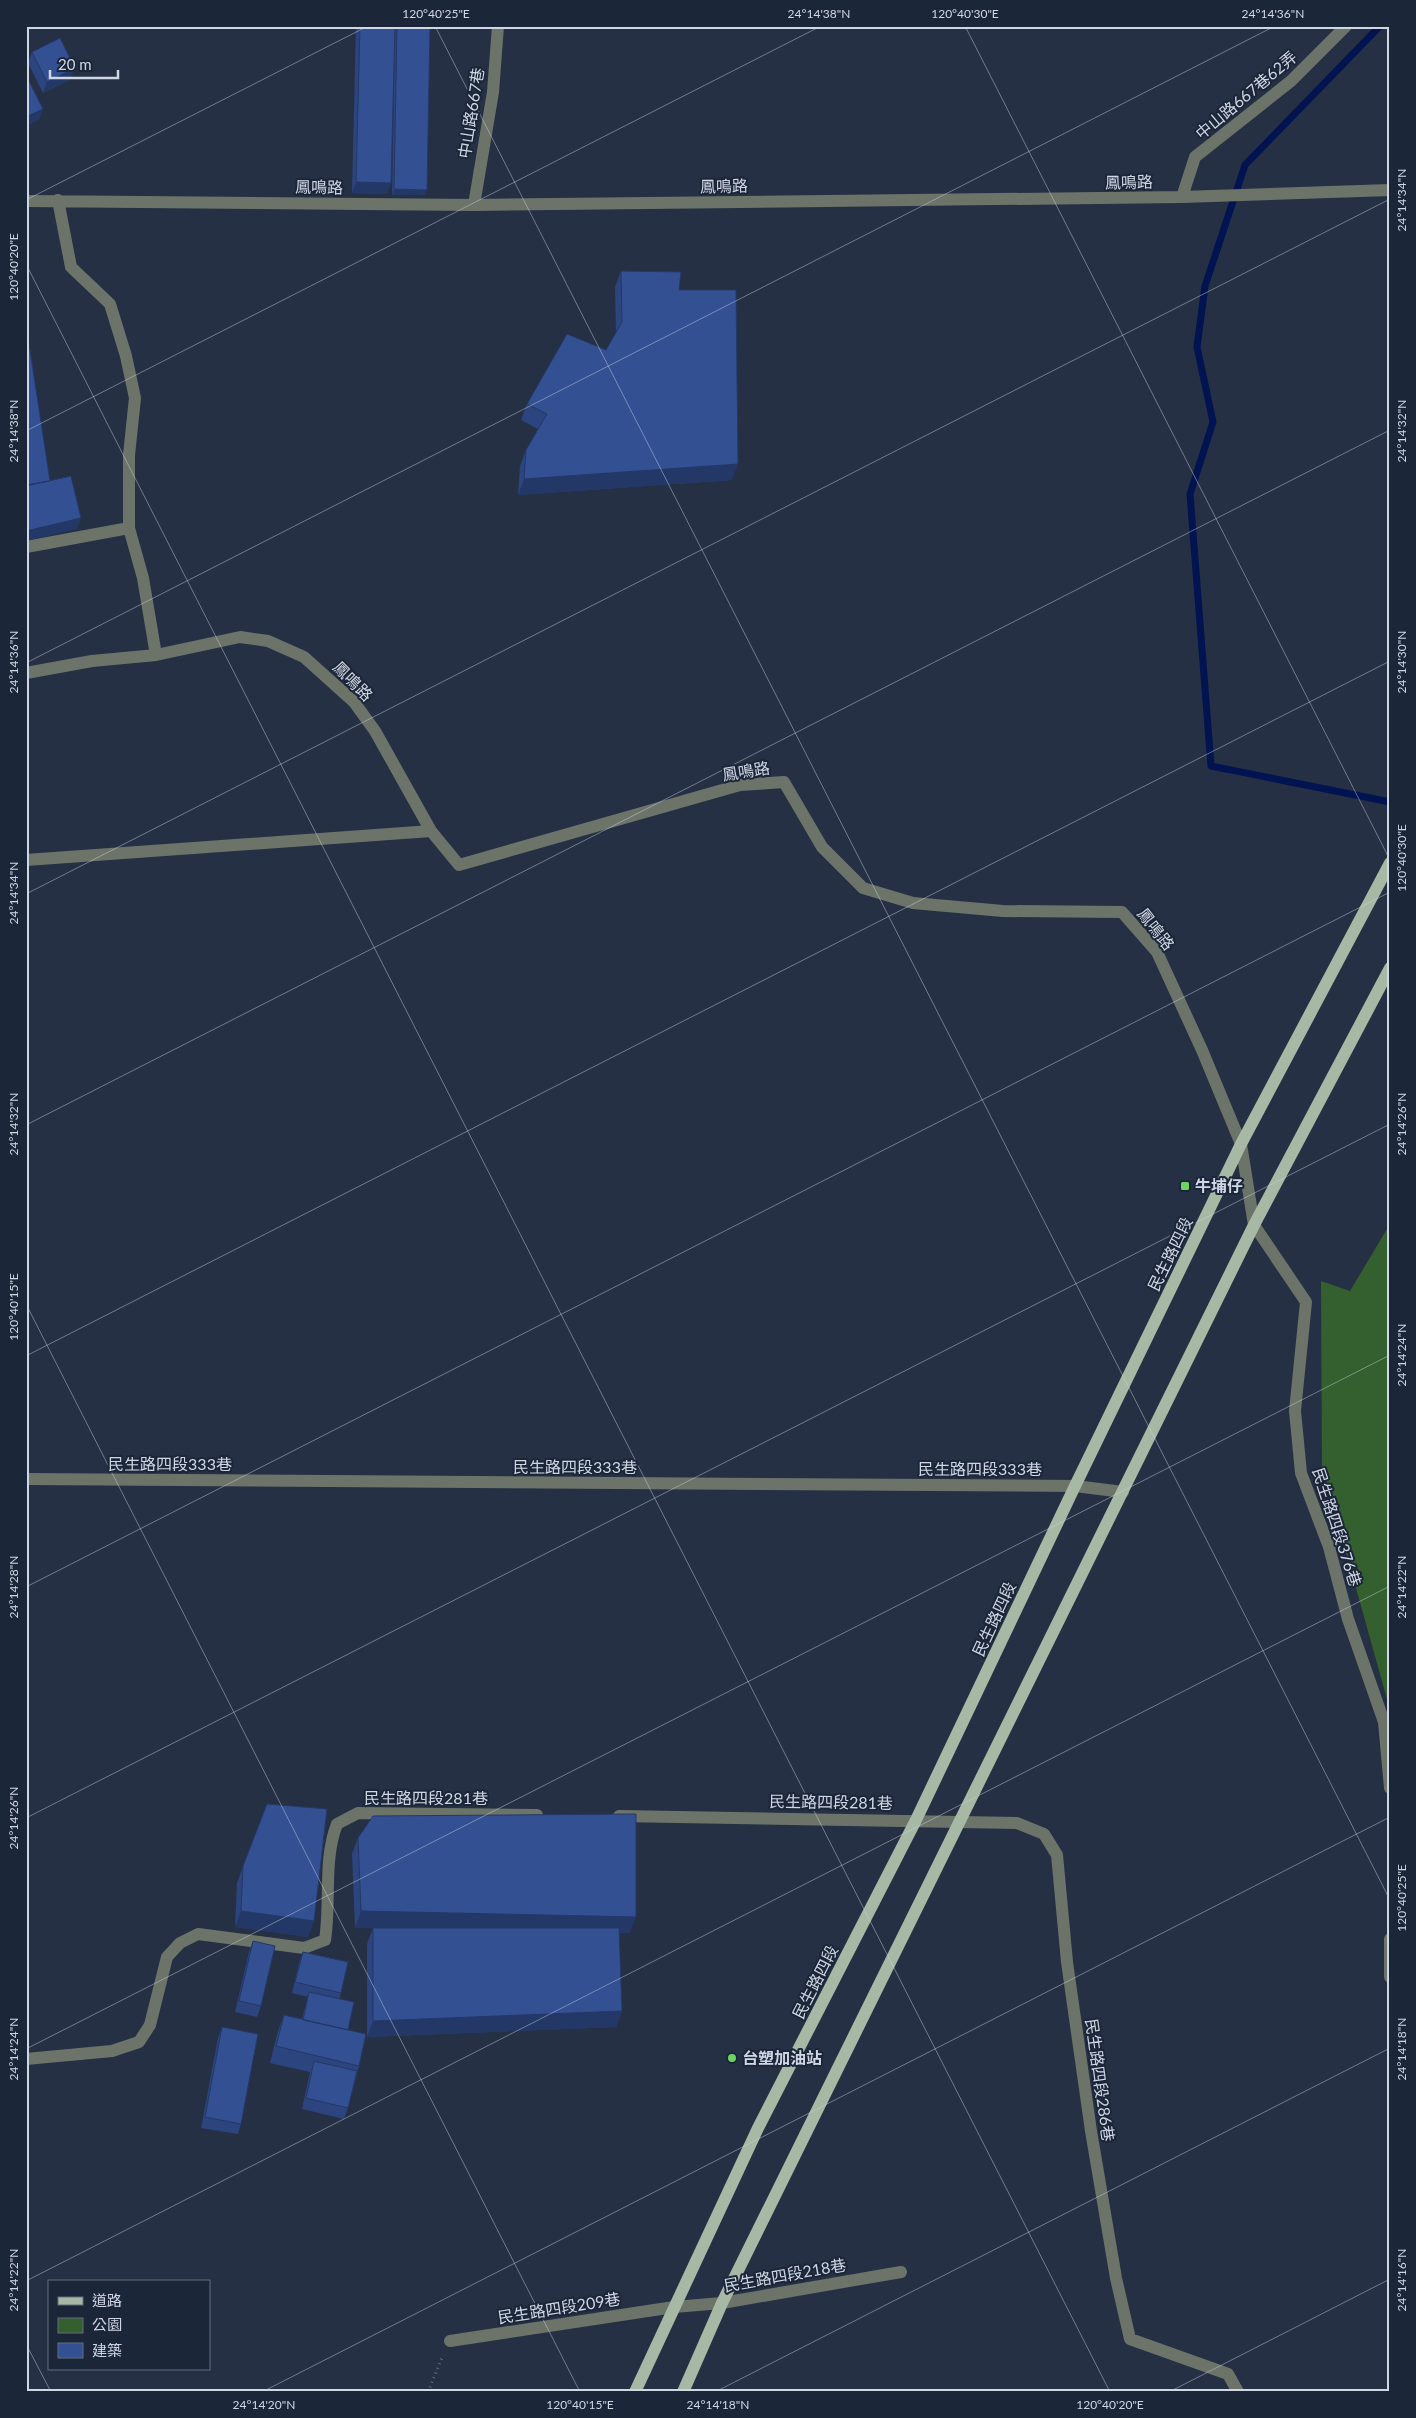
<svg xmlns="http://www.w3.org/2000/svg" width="1416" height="2418" viewBox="0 0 1416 2418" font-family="Lato,'Noto Sans TC',sans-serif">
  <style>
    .green { fill: #34602f }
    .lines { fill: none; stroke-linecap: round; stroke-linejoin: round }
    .stream { stroke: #021351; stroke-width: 7 }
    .path { stroke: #60697b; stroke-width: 3; stroke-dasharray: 1 4; stroke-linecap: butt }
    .minor { stroke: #6c746a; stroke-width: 12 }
    .major { stroke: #a7b8a4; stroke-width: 12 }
    .wall { fill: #2c457e }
    .shaded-wall { fill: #243867 }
    .building { fill: #335093; stroke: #243867 }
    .ticks { fill: none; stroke: #d0d7e4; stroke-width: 1; stroke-opacity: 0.45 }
    .poi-dot { fill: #6ed361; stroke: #1c2639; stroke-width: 2 }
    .labels { text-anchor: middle; stroke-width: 4; stroke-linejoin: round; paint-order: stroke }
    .street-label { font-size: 16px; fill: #d0d7e4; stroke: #1c2639 }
    .poi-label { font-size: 16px; font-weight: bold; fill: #d0d7e4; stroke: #1c2639; text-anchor: start }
    .neatline { fill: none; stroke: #d0d7e4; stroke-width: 2 }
    .ticks-label { font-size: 12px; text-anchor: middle; fill: #d0d7e4 }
  </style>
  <rect width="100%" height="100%" fill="#263044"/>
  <path class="green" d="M1390,1224V1710L1322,1466L1321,1281L1350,1291Z"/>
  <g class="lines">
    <path class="stream" d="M1380,26L1245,165L1205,286L1197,347L1213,422L1190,494L1211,766L1390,802"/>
    <path class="path" d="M428,2392L443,2355"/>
    <path class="minor" d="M1182,197L1195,157L1291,81L1346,26
      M58,200L71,267L110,304L126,356L135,398L129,455V528L143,578L156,655
      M26,201L474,205L1182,197L1390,190
      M474,205L493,92L498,26
      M26,547L129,528
      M26,673L92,661L156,655L240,637L268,641L304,657L354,702L375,731L431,831L459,865L740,785L784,782L822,847L863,888L913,903L1003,911L1122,912L1157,952L1202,1050L1241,1144L1254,1225L1306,1302L1295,1411L1301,1473L1329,1547L1348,1619L1384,1722L1390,1788
      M26,860L431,831
      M26,1479L1075,1486L1123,1492
      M619,1816L1017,1823L1044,1834L1057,1855L1067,1962L1091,2131L1116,2278L1130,2339L1228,2374L1238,2392
      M1390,1939V1977
      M26,2059L112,2051L139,2042L150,2025L167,1957L180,1943L198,1934L304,1948L325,1940C331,1902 323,1860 337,1824L358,1813L537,1815
      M450,2341L674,2307L722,2303L901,2272"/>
    <path class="major" d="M635,2392L758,2128L916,1820L1075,1486L1241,1144L1390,863
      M683,2392L722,2303L1254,1225L1390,968"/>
  </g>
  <path class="wall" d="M356,26H395L391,183L387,194L352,193Z
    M395,26H430L425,195H392Z
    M32,52L71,79L43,93L28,63Z
    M621,271L679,290L732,480L518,495L520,466L526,450L538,429L521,420L527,404L606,350L616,333L615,287Z
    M358,1838L630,1933H619L622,2011L616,2027L367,2037V1944L373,1928H355L352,1854Z
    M243,1866L308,1937L235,1927L237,1883Z
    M253,1941L261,2006L257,2017L235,2012L249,1952Z
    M303,1952L341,1993L339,1999L359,2066L348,2108L344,2119L302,2109L310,2072L270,2063L278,2031L284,2015L302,2019L308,1997L292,1993L299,1963Z
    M222,2027L241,2124L238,2134L201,2128L218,2038Z"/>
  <path class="shaded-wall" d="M75,68L71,79L43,93L47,82Z
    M43,109L39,120L26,126V117Z
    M356,182L391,183L387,194L352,193Z
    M394,189L427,190L425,195H392Z
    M738,464L732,480L518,495L524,479Z
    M81,518L77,529L26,541V531Z
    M241,1911L314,1921L308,1937L235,1927Z
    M361,1911L636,1917L630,1933L355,1928Z
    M622,2011L616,2027L367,2037L373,2021Z"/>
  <path class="building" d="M360,26H395L391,183L356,182Z
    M397,26H430L427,190L394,189Z
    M60,38L75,68L47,82L32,52Z
    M26,75L43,109L26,117Z
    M621,271L681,272L679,290H736L738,464L524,479L526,450L547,414L527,404L567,334L606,350L622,322Z
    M26,318L28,329H26Z
    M26,337H28L50,481L26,485Z
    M71,476L81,518L26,531V486Z
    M267,1804L327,1809L314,1921L241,1911L243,1866Z
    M636,1814V1917L361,1911L358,1838L373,1816Z
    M373,1928H619L622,2011L373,2021Z
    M253,1941L275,1946L261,2006L239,2001Z
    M303,1952L348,1962L341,1993L295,1982Z
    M309,1992L354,2002L348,2030L303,2020Z
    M284,2015L366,2034L359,2066L276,2046Z
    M222,2027L258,2034L241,2124L205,2117Z
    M314,2061L357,2071L348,2108L306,2098Z"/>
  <path class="ticks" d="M435,26L1390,1900M965,26L1390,860M26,200L368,26M26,264L1110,2392M26,431L821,26M26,663L1275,26M26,894L1390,199M26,1125L1390,430M26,1304L580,2392M26,1356L1390,661M26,1587L1390,892M26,1818L1390,1124M26,2049L1390,1355M26,2281L1390,1586M26,2344L51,2392M262,2392L1390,1817M715,2392L1390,2048M1169,2392L1390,2279"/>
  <g class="poi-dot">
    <rect x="1180" y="1181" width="10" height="10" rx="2.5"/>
    <circle cx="732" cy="2058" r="5"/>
  </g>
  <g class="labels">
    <g class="street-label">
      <text transform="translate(1246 95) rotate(-40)" y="6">中山路667巷62弄</text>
      <text transform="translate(471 113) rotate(-81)" y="6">中山路667巷</text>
      <text transform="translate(1129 182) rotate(-1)" y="6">鳳鳴路</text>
      <text transform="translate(724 186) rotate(-1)" y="6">鳳鳴路</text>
      <text transform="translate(319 187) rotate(1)" y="6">鳳鳴路</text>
      <text transform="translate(353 681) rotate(45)" y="6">鳳鳴路</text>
      <text transform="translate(746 771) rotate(-9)" y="6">鳳鳴路</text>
      <text transform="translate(1156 929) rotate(52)" y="6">鳳鳴路</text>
      <text transform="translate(1170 1254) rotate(-64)" y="6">民生路四段</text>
      <text x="170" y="1470">民生路四段333巷</text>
      <text x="575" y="1473">民生路四段333巷</text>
      <text x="980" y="1475">民生路四段333巷</text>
      <text transform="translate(1337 1527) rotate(72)" y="6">民生路四段376巷</text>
      <text transform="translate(994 1619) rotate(-65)" y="6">民生路四段</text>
      <text x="426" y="1804">民生路四段281巷</text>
      <text transform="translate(831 1802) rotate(1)" y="6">民生路四段281巷</text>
      <text transform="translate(815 1982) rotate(-63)" y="6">民生路四段</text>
      <text transform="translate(1100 2080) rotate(82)" y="6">民生路四段286巷</text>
      <text transform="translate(785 2275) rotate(-10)" y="6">民生路四段218巷</text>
      <text transform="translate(559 2308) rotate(-9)" y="6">民生路四段209巷</text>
    </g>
    <g class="poi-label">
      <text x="1195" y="1192">牛埔仔</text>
      <text x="742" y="2064">台塑加油站</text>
    </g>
  </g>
  <rect width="1416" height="2418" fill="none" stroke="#1c2639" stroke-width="55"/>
  <rect x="48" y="2280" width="162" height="90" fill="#1c2639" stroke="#646d7d"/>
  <rect x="58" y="2297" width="25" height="8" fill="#a7b8a4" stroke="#646d7d"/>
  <text x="92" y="2306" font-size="15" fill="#d0d7e4">道路</text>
  <rect x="58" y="2318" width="25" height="15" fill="#34602f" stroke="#646d7d"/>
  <text x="92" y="2330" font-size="15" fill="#d0d7e4">公園</text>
  <rect x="58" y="2343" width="25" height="15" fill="#335093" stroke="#646d7d"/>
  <text x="92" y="2356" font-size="15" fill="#d0d7e4">建築</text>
  <path d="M50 70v8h68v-8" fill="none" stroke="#d0d7e4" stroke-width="2.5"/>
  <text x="58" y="70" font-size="15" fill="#d0d7e4" stroke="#1c2639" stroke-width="4" paint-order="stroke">20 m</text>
  <rect x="28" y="28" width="1360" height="2362" class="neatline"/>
  <g class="ticks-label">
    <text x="436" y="18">120°40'25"E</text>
    <text x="819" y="18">24°14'38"N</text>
    <text x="965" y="18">120°40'30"E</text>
    <text x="1273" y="18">24°14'36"N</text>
    <text transform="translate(1402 200) rotate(-90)" y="4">24°14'34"N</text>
    <text transform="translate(14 267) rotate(-90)" y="4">120°40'20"E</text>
    <text transform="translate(1402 431) rotate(-90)" y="4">24°14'32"N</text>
    <text transform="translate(14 431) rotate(-90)" y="4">24°14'38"N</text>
    <text transform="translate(1402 662) rotate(-90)" y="4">24°14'30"N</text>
    <text transform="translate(14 662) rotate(-90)" y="4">24°14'36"N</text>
    <text transform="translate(1402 858) rotate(-90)" y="4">120°40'30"E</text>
    <text transform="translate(14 893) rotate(-90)" y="4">24°14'34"N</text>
    <text transform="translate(1402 1124) rotate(-90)" y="4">24°14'26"N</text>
    <text transform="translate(14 1124) rotate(-90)" y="4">24°14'32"N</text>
    <text transform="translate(14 1307) rotate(-90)" y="4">120°40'15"E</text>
    <text transform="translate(1402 1355) rotate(-90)" y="4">24°14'24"N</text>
    <text transform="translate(1402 1587) rotate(-90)" y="4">24°14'22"N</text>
    <text transform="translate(14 1587) rotate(-90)" y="4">24°14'28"N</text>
    <text transform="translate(14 1818) rotate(-90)" y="4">24°14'26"N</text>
    <text transform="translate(1402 1898) rotate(-90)" y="4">120°40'25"E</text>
    <text transform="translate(1402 2049) rotate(-90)" y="4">24°14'18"N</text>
    <text transform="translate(14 2049) rotate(-90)" y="4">24°14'24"N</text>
    <text transform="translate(1402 2280) rotate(-90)" y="4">24°14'16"N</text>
    <text transform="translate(14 2280) rotate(-90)" y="4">24°14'22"N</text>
    <text x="264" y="2409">24°14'20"N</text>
    <text x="580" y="2409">120°40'15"E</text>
    <text x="718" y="2409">24°14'18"N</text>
    <text x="1110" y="2409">120°40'20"E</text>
  </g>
</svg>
